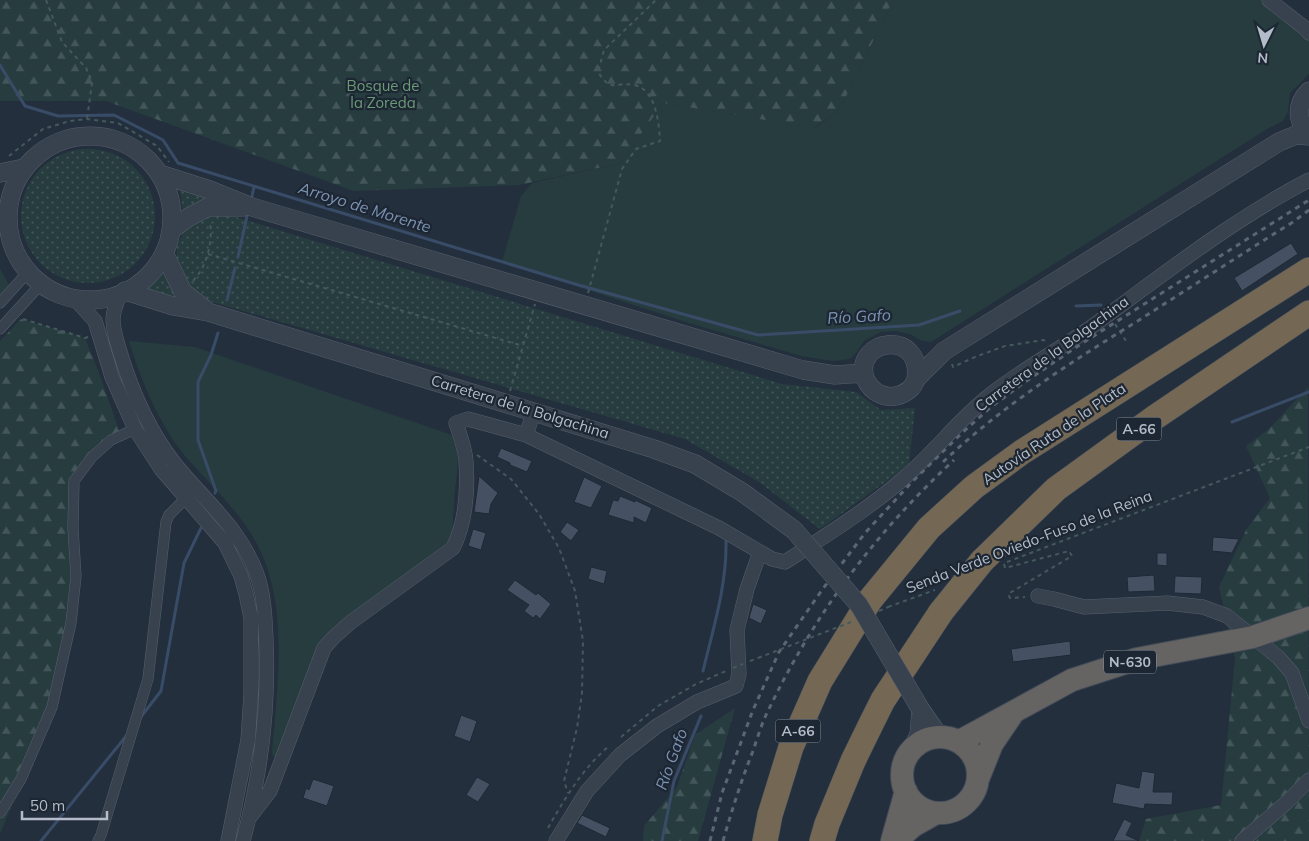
<svg xmlns="http://www.w3.org/2000/svg" width="1309" height="841" viewBox="0 0 1309 841" font-family="Mulish,sans-serif">
  <style>
    .grass { fill: #263c3f }
    .forest { fill: url(#forest-firs) }
    .park { fill: url(#park-dots) }
    .lines { fill: none; stroke-linecap: round; stroke-linejoin: round }
    .stream { stroke: #394c67; stroke-width: 3 }
    .building { fill: #455162; stroke: #1f2835 }
    .pedestrian-casing { stroke: #565f6c; stroke-width: 11 }
    .minor-casing { stroke: #565f6c; stroke-width: 15 }
    .tertiary-casing { stroke: #565f6c; stroke-width: 19 }
    .trunk-casing { stroke: #434c59; stroke-width: 24 }
    .motorway-casing { stroke: #434c59; stroke-width: 26 }
    .path { stroke: #44595c; stroke-width: 2; stroke-dasharray: 4 4; stroke-linecap: butt }
    .pedestrian { stroke: #38414e; stroke-width: 10 }
    .minor { stroke: #38414e; stroke-width: 14 }
    .tertiary { stroke: #38414e; stroke-width: 18 }
    .trunk { stroke: #656462; stroke-width: 22 }
    .motorway { stroke: #746855; stroke-width: 25 }
    .rail { stroke: #5a6575; stroke-width: 3; stroke-dasharray: 5 5; stroke-linecap: butt }
    .tertiary-bridge-casing { stroke: #565f6c; stroke-width: 19; stroke-linecap: butt }
    .motorway-bridge-casing { stroke: #434c59; stroke-width: 26; stroke-linecap: butt }
    .path-bridge { stroke: #44595c; stroke-width: 2; stroke-dasharray: 4 4; stroke-linecap: butt }
    .tertiary-bridge { stroke: #38414e; stroke-width: 18 }
    .motorway-bridge { stroke: #746855; stroke-width: 25 }
    .labels { text-anchor: middle; stroke-width: 4.5; stroke-linejoin: round; paint-order: stroke }
    .shield { fill: #1d2633; stroke: #878f9c; stroke-width: 1 }
    .shield-label { font-size: 14px; font-weight: bold; fill: #b4bcc9 }
    .park-label { font-size: 15px; fill: #6b9a76; stroke: #1d2633 }
    .street-label { font-size: 15px; fill: #b4bcc9; stroke: #1d2633 }
    .water-label { font-size: 16px; font-style: italic; fill: #7c92b1; stroke: #1d2633 }
  </style>
  <defs>
    <pattern id="forest-firs" width="22" height="20" patternUnits="userSpaceOnUse" patternTransform="scale(1.25)"><rect width="22" height="20" fill="#263c3f"/><path d="M5 1l3.5 6h-7zM16 11l3.5 6h-7z" fill="#435659"/></pattern>
    <pattern id="park-dots" width="8" height="8" patternUnits="userSpaceOnUse" patternTransform="scale(1.25)"><rect width="8" height="8" fill="#263c3f"/><path d="M2 2h.1M6 6h.1" fill="none" stroke="#435659" stroke-width="1.8" stroke-linecap="round"/></pattern>
  </defs>
  <rect width="100%" height="100%" fill="#242f3e"/>
  <path class="grass" d="M893,0H1269L1309,33V74L1290,93L1288,112L1283,121L1267,129L931,342L922,341L910,334L895,331L881,332L864,341L857,352L850,359L833,361L801,356L689,323L502,262L521,196L532,183L621,163L663,103L815,128L840,109Z
    M0,269L9,285L0,295Z
    M129,341L195,347L452,435C463,462 455,476 454,504C453,516 453,527 452,539L326,636L276,759L272,754C277,685 290,608 257,544C239,510 210,485 185,456C158,422 141,381 129,341Z"/>
  <path class="forest" d="M0,0H893L840,109L814,128L663,103L621,163L519,185L354,191L106,101H0Z
    M21,319L85,338L99,373L121,436L74,481L76,576L52,707L0,834V341Z
    M1308,387L1309,841H1139L1146,819L1221,805L1235,659L1219,587L1246,530L1270,498L1246,446L1269,429Z
    M735,708L698,841H643L644,826L677,787L695,735Z"/>
  <path class="park" d="M21 216a67 67 0 1 1 134 0a67 67 0 1 1-134 0Z
    M178,185L216,198L183,214L181,196Z
    M226,214L782,384L856,392L881,410L915,408L909,465L820,529L759,482L685,439L202,299L187,286L176,267L177,246L185,228L203,217Z
    M164,272L186,305L145,291Z"/>
  <g class="lines">
    <path class="stream" d="M0,65L25,106L58,116L114,115L163,140L178,163L575,284L758,335L919,325L960,311
      M252,196L254,187
      M238,257L247,216
      M227,300L235,268
      M1076,306L1101,305
      M1232,422L1309,392
      M215,493L216,491L198,440V382L211,355L218,333
      M703,671C713,629 727,585 726,541
      M140,718L161,691L184,563L201,528
      M41,841L127,735
      M662,841L674,781L701,716"/>
  </g>
  <path class="building" d="M1291,243L1298,254L1242,291L1234,278Z
    M501,448L532,461L527,472L510,465V463L497,457Z
    M479,476L498,493L491,504L489,514L474,512Z
    M584,477L602,486L591,508L574,502Z
    M620,496L635,502V500L652,508L646,523L634,517V523L608,515L613,500L618,501Z
    M567,522L579,530L571,541L560,532Z
    M473,529L486,533L481,550L468,546Z
    M1213,537L1239,539L1232,553L1212,551Z
    M1157,553H1167V566L1157,565Z
    M591,567L607,571L604,584L588,579Z
    M1154,575L1155,591L1128,592L1127,577Z
    M1175,576L1202,577L1201,594L1174,593Z
    M515,580L536,595L538,593L551,604L540,619L536,615L533,618L524,611L529,605L507,590Z
    M753,604L767,610L761,624L749,618Z
    M1070,641L1071,655L1013,662L1011,649Z
    M461,715L477,721L470,742L454,736Z
    M1142,771L1155,773L1153,792H1173L1172,805L1145,804L1144,809L1112,803L1116,783L1139,788Z
    M477,777L490,784L478,802L466,795Z
    M313,779L334,786L327,806L303,798L306,788L309,790Z
    M582,815L610,828L606,837L577,823Z
    M1124,819L1132,823L1126,835L1139,841H1113Z"/>
  <g class="lines">
    <defs>
      <path id="pedestrian" d="M0,303L28,272
        M0,329L41,284
        M0,813L21,779L52,707L71,623L76,576L73,528L74,481L92,457L111,440L135,429
        M98,841L101,835L148,679L166,522L169,515L186,498"/>
      <path id="minor" d="M1269,0L1306,29L1309,33
        M120,294C117,302 113,311 113,319C113,331 117,342 120,352C132,392 149,431 175,464C204,500 239,527 256,572C264,592 265,617 266,639C269,707 261,775 243,841
        M74,298L95,321L112,377L135,429L161,469L225,543L241,576L246,594L251,618V694L248,740L228,841
        M526,435L534,411
        M1038,596L1054,599L1084,607L1167,603L1203,607L1227,616L1278,657L1292,673L1309,721
        M250,817L270,791L324,648L334,637L351,622L453,548C466,522 468,490 466,461C465,448 460,435 456,423L468,419L526,435L719,528L772,559L785,562C825,536 867,510 903,479C934,453 958,420 990,395C1020,371 1055,352 1087,330C1159,278 1230,221 1309,180
        M556,841L587,791L620,755L657,726L697,702L736,686L739,674L737,630L747,589L760,552
        M1242,841L1286,803L1309,780"/>
      <path id="tertiary" d="M1309,91C1296,104 1296,121 1309,134
        M8 218a82 82 0 1 1 164 0a82 82 0 1 1-164 0Z
        M0,173L24,168
        M160,174L210,190L252,207L803,370L835,375L864,373
        M171,230L189,217L208,207H244
        M164,253L183,292L206,310
        M125,291L173,306L208,312L654,449L695,464L742,492L794,530
        M916,379C923,328 853,339 865,378C868,385 873,391 880,394C890,399 903,396 911,388C914,385 915,381 917,378C926,368 936,360 944,351L1279,142L1296,135L1309,136
        M921,710L939,736
        M911,750L919,735L921,710"/>
      <path id="trunk" d="M902 775a38 38 0 1 1 76 0a38 38 0 1 1-76 0Z
        M960,741L1072,680L1137,659L1253,637L1309,618
        M978,779L992,744L1011,716
        M892,841L906,791
        M896,841L913,826L936,813"/>
      <path id="motorway" d="M982,561L1056,489L1154,418L1309,313
        M765,841L770,815L791,747L820,681L870,600L929,528L974,487L1022,452L1309,270
        M822,841L827,824L853,761L871,724L883,700L941,612"/>
    </defs>
    <use href="#pedestrian" class="pedestrian-casing"/>
    <use href="#minor" class="minor-casing"/>
    <use href="#tertiary" class="tertiary-casing"/>
    <use href="#trunk" class="trunk-casing"/>
    <use href="#motorway" class="motorway-casing"/>
    <path class="path" d="M46,0L62,42L86,68L90,77L92,83L87,119
      M9,156L43,129L70,121L87,119L118,123L157,146L169,162
      M208,254L523,346
      M193,281C207,266 213,242 210,222
      M588,293L622,169L636,149L660,141C659,123 656,89 634,85C615,81 612,94 598,72L604,50L656,0
      M23,319L85,338L88,337
      M1115,324L1126,341
      M952,364L953,367L975,357L1005,346L1043,340L1047,341
      M510,391L535,304
      M477,455L511,479L539,514L559,548L575,591L583,641L582,693L577,728L564,781L568,793
      M1007,562L1309,447
      M1004,564L1005,568L1069,551L1072,556L1008,594L1010,598L1025,597
      M888,607L935,590
      M750,661L758,658
      M621,737L658,706L696,684L726,671
      M548,828C565,798 583,768 609,746"/>
    <use href="#pedestrian" class="pedestrian"/>
    <use href="#minor" class="minor"/>
    <use href="#tertiary" class="tertiary"/>
    <use href="#trunk" class="trunk"/>
    <use href="#motorway" class="motorway"/>
    <path class="rail" d="M943,462C1001,407 1068,364 1136,322C1188,289 1240,255 1293,222L1309,210
      M710,841L722,793L753,710L779,652L822,590L865,533L911,483L963,432L991,407L1025,382L1081,344L1309,200
      M723,841C732,810 741,781 753,751C757,739 761,726 766,715C813,616 874,534 954,460"/>
    <defs>
      <path id="tertiary-bridge" d="M794,530L859,605L921,710"/>
      <path id="motorway-bridge" d="M941,612L982,561"/>
    </defs>
    <use href="#tertiary-bridge" class="tertiary-bridge-casing"/>
    <use href="#motorway-bridge" class="motorway-bridge-casing"/>
    <path class="path-bridge" d="M879,611L888,607
      M758,658L851,622
      M733,668L743,664"/>
    <use href="#tertiary-bridge" class="tertiary-bridge"/>
    <use href="#motorway-bridge" class="motorway-bridge"/>
  </g>
  <g class="labels">
    <g class="shield">
      <rect x="1116.5" y="417.5" width="45" height="23" rx="4"/>
      <rect x="1104" y="650.5" width="52" height="23" rx="4"/>
      <rect x="775.5" y="719.5" width="45" height="23" rx="4"/>
    </g>
    <g class="shield-label">
      <text x="1139" y="434">A-66</text>
      <text x="1130" y="667">N-630</text>
      <text x="798" y="736">A-66</text>
    </g>
    <g class="park-label">
      <text x="383" y="91">Bosque de<tspan x="383" dy="17">la Zoreda</tspan></text>
    </g>
    <g class="street-label">
      <text transform="translate(1052 354) rotate(-36)" y="5">Carretera de la Bolgachina</text>
      <text transform="translate(520 407) rotate(17)" y="5">Carretera de la Bolgachina</text>
      <text transform="translate(1054 434) rotate(-34)" y="5">Autovía Ruta de la Plata</text>
      <text transform="translate(1029 542) rotate(-21)" y="5">Senda Verde Oviedo-Fuso de la Reina</text>
    </g>
    <g class="water-label">
      <text transform="translate(365 207) rotate(17)" y="6">Arroyo de Morente</text>
      <text transform="translate(859 316) rotate(-3)" y="6">Río Gafo</text>
      <text transform="translate(671 759) rotate(-70)" y="6">Río Gafo</text>
    </g>
  </g>
  <g transform="translate(1264 45) rotate(185)" stroke="#1d2633" stroke-width="4" paint-order="stroke">
  <path d="M0-4L9 19L0 12L-9 19Z" fill="#b4bcc9"/>
  <text y="-8" font-size="14" font-weight="bold" text-anchor="middle" fill="#b4bcc9">N</text>
  </g>
  <path d="M22 811v8h85v-8" fill="none" stroke="#b4bcc9" stroke-width="2.5"/>
  <text x="30" y="811" font-size="15" fill="#b4bcc9" stroke="#1d2633" stroke-width="4" paint-order="stroke">50 m</text>
</svg>
